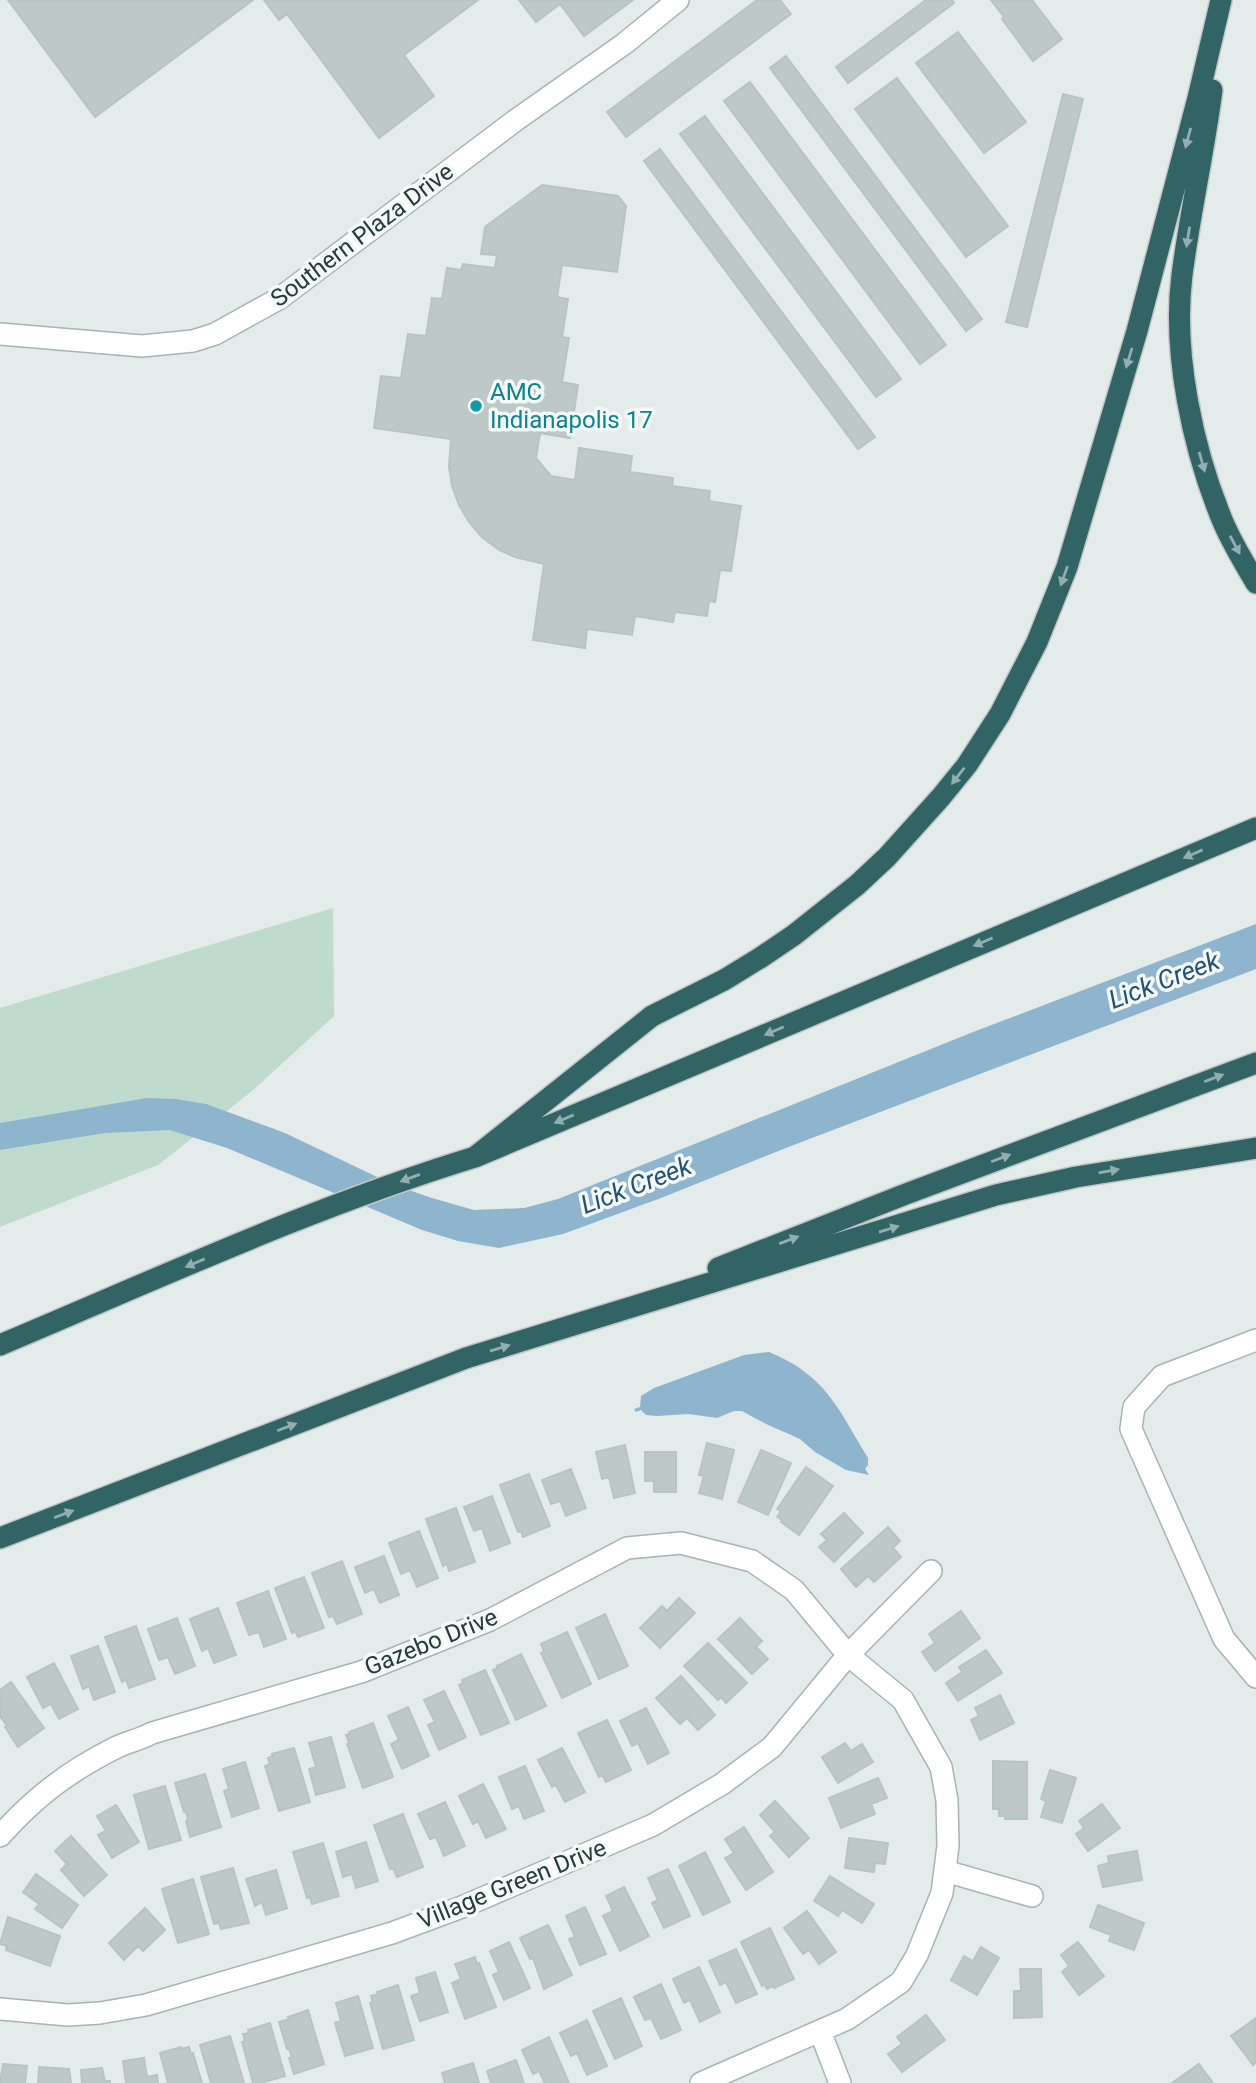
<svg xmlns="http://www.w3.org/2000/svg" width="1256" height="2083" viewBox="0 0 1256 2083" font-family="Roboto,sans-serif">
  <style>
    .green { fill: #bedbcd }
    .water { fill: #8fb4cd }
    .building { fill: #bcc9c7; stroke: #b6c5c3; stroke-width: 2 }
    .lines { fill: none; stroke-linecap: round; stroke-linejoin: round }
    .street-casing { stroke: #a6b4b2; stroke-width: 24 }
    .highway-casing { stroke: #c2c8c8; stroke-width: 24 }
    .street { stroke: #fff; stroke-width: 21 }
    .highway { stroke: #326466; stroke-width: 21 }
    .oneway { fill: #93aeae }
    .culture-dot { fill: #0f9aa8; stroke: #f4f9f7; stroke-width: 2.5 }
    .labels { text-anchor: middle; stroke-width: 7; stroke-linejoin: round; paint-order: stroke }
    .street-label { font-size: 24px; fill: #243c3c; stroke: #f4f9f7 }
    .culture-label { font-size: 24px; fill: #0d838f; stroke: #f4f9f7; text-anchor: start }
    .water-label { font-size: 26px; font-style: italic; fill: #225274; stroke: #f4f9f7 }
  </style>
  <rect width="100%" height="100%" fill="#e3ecea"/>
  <path class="green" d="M333,908L334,1016L252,1091L158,1165L0,1227V1008Z"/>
  <path class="water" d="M1256,924V969L791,1146L661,1198L563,1234L499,1248L458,1241L422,1230L227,1148L170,1130L105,1133L0,1150V1123L147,1098L176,1099L206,1104L285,1133L394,1185L432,1198L474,1210L524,1208L558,1199L968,1034Z
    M769,1352C826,1375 838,1409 868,1458V1465L865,1469L869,1475L846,1470L815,1452L800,1439L766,1424L742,1411H734L717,1418L689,1414L657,1416L646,1415L641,1410L636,1412L634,1409L640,1407L641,1396L654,1388L744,1355Z"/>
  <path class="building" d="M8,0H253L95,117Z
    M264,0H478L404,55L434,96L379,138L287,14L279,20Z
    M519,0H633L584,36L560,4L536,22Z
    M757,0H780L791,14L626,137L607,112Z
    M926,0H952L954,3L848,83L836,67Z
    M991,0H1032L1062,39L1033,61L1002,19L1004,17Z
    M958,32L1026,122L984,153L916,63Z
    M786,56L982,319L966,331L770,68Z
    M897,78L1008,226L966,257L855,109Z
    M750,82L946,345L920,364L724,101Z
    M1063,94L1083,99L1027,327L1006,322Z
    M705,116L901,379L876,397L680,134Z
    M660,149L875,437L858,449L644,161Z
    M542,185L618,196L626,206L617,272L562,265L557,297L568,299L562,337L569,338L562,382L578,385L570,438L540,433L536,458L551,476L575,480L579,448L632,456L630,472L673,478L672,486L710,491L709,501L741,506L731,571L720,570L715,602L709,601L707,616L675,612L673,622L635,616L632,635L587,629L585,648L533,640L544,564L515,557L499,550L482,537L469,522L459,505L452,486L449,467L451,439L374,428L381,376L401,378L408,334L426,336L432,298L442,299L447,268L461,270L463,264L495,268L497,255L481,254L485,227Z
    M707,1443L734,1450L722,1499L699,1493L704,1476L699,1475Z
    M625,1445L635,1493L614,1498L609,1477L602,1479L596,1452Z
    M761,1450L791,1463L768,1515L738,1502Z
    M645,1452H676V1492H654V1481H645Z
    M806,1467L833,1486L799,1535L781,1522L782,1520L777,1517L781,1511L777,1509Z
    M571,1469L586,1508L566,1516L560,1501L551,1504L542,1480Z
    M529,1474L550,1526L523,1537L521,1531L518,1532L500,1485Z
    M492,1496L510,1543L490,1551L482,1528L474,1531L464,1507Z
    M456,1508L475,1562L449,1571L447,1564L443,1566L426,1519Z
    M844,1513L863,1533L834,1562L819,1547L827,1540L821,1534Z
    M888,1527L900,1541L893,1548L901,1557L874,1582L868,1576L856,1587L841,1569Z
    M419,1531L438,1578L417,1587L410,1570L401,1574L389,1543Z
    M384,1556L399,1595L380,1603L374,1589L365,1593L355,1567Z
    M342,1561L362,1614L337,1624L333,1616L329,1617L312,1573Z
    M304,1577L324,1628L298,1637L295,1631L292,1633L275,1588Z
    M268,1591L286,1639L264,1647L259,1632L249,1635L237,1603Z
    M679,1598L695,1613L660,1648L640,1628L662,1606L667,1611Z
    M218,1608L236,1655L214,1663L208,1648L202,1651L190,1619Z
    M961,1611L980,1638L935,1671L922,1652L935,1643L929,1634Z
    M605,1614L628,1666L599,1679L576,1628Z
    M177,1618L195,1666L175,1674L168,1657L159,1660L148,1629Z
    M740,1618L762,1641L756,1647L768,1659L752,1674L718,1639Z
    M136,1626L155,1679L129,1688L126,1680L122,1682L105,1637Z
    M567,1632L591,1684L562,1698L541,1653L544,1651L541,1644Z
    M708,1643L747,1683L726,1703L721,1697L718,1700L684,1666Z
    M98,1646L115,1692L94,1700L89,1686L83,1689L71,1656Z
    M986,1650L1002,1673L958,1701L946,1683L962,1672L959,1667Z
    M521,1654L546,1706L516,1720L493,1670L498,1668L497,1666Z
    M54,1663L78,1709L59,1719L51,1704L43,1708L27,1677Z
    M485,1670L509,1723L481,1735L459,1685L463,1683L462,1680Z
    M681,1676L715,1715L698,1730L687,1718L680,1724L656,1698Z
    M11,1682L44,1728L18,1747L5,1727L7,1726L0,1716V1690Z
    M444,1691L466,1737L439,1750L428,1725L435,1722L424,1700Z
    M1000,1695L1014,1723L980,1740L971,1720L979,1716L975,1708Z
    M408,1707L429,1756L402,1769L391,1744L399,1740L388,1716Z
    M646,1708L669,1753L648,1764L638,1743L632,1746L620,1721Z
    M607,1720L631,1770L606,1782L602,1775L599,1777L578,1733Z
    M373,1723L393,1777L363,1788L347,1744L349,1743L346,1735L350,1734L349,1732Z
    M331,1737L345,1787L316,1795L309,1769L316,1767L309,1743Z
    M845,1743L851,1751L862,1744L873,1762L838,1783L822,1757Z
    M294,1748L310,1802L279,1811L265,1766L270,1764L268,1758L273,1756L272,1754Z
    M562,1748L585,1792L565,1802L556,1785L552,1787L538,1760Z
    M993,1761L1027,1762V1819H1005V1816H999V1809H993Z
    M245,1762L259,1808L232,1817L224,1791L229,1789L223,1769Z
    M525,1766L544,1811L524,1819L519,1806L512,1809L499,1777Z
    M1050,1770L1076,1778L1062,1823L1041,1817L1046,1801L1041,1799Z
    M205,1774L221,1827L190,1837L186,1821L188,1820L186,1812H184L175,1783Z
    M878,1778L887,1798L871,1804L875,1814L841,1828L829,1798Z
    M483,1784L506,1829L486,1838L478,1821L473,1824L459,1796Z
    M165,1786L181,1840L149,1849L134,1795Z
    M775,1801L809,1838L789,1857L770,1836L775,1832L760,1815Z
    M445,1802L465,1846L444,1856L436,1837L430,1839L418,1814Z
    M1102,1804L1120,1828L1088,1851L1076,1834L1084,1828L1079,1821Z
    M116,1805L139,1842L112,1858L98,1835L106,1831L97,1816Z
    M403,1814L423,1867L397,1877L393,1868L390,1869L374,1825Z
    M744,1827L773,1872L746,1890L725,1858L734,1853L725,1839Z
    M71,1836L107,1875L84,1896L61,1870L67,1864L55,1851Z
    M849,1838L888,1843L885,1864L875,1863L874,1872L845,1868Z
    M366,1842L378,1881L356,1888L352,1874L343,1877L336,1852Z
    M323,1843L339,1896L312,1904L310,1897L307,1898L293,1852Z
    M1137,1851L1142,1880L1103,1887L1098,1866L1109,1863L1108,1856Z
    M705,1852L730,1902L703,1915L679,1866Z
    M233,1868L249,1923L221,1929L219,1923L214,1924L201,1877Z
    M668,1869L690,1916L664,1928L652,1903L658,1900L648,1878Z
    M276,1870L287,1908L266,1915L262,1902L255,1906L246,1879Z
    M36,1874L78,1905L62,1928L35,1909L39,1904L23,1892Z
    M830,1876L874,1904L862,1923L842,1910L838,1916L814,1901Z
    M193,1879L209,1934L178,1943L162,1889Z
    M624,1887L649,1936L620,1951L603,1916L613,1911L606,1896Z
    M1098,1905L1144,1923L1134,1950L1109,1941L1111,1935L1090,1927Z
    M585,1907L606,1954L580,1965L569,1939L575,1937L566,1916Z
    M145,1908L165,1930L143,1951L138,1946L124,1960L109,1943Z
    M807,1911L836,1952L819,1964L809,1950L803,1954L784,1928Z
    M8,1917L60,1936L50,1966L6,1950L7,1946L0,1944Z
    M548,1925L572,1975L544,1989L533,1958L530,1959L520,1938Z
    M770,1928L794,1979L774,1988L773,1986L767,1989L764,1984L762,1986L741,1942Z
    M509,1942L530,1988L504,2000L493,1975L499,1972L490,1951Z
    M1078,1942L1104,1976L1079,1995L1062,1972L1069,1966L1061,1955Z
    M981,1947L999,1958L977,1995L951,1980L964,1956L973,1961Z
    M736,1949L757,1994L736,2003L726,1982L720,1985L709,1961Z
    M475,1957L477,1964L479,1963L496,2007L465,2019L452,1983L461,1979L455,1964Z
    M699,1967L720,2012L700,2022L690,2000L684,2003L673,1979Z
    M1020,1969H1041L1042,2017L1014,2018V1991H1021Z
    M435,1972L448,2012L420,2021L411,1996L420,1993L416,1978Z
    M661,1984L681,2030L661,2039L651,2018L645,2020L634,1997Z
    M398,1985L414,2040L383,2049L370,2003L373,2002L371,1996L378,1994L377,1992Z
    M358,1996L373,2048L345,2056L335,2023L341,2021L336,2003Z
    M621,1998L642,2046L615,2059L593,2011Z
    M308,2010L324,2064L294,2074L289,2058L292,2057L289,2049H287L279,2022L289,2019L288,2017Z
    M926,2015L945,2040L902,2072L888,2054L902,2044L897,2037Z
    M1256,2018V2062L1253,2065L1231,2036Z
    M587,2020L607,2066L587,2075L577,2053L571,2056L560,2033Z
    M270,2023L285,2076L261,2083H253L242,2042L245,2041L243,2034L249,2033L248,2030Z
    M230,2036L244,2083H211L200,2045Z
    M549,2037L569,2083H545L539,2071L533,2074L522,2050Z
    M181,2047V2049L189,2047L191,2054L193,2053L202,2083H168L160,2053Z
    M144,2058L147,2077L157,2075L158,2083H126L123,2061Z
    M516,2060L524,2083H491L487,2071Z
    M473,2063L479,2083H445L442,2073Z
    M3,2064L27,2066L25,2083H0Z
    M1199,2064L1213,2083H1172Z
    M39,2067L69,2069L71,2083H38Z
    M102,2068L105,2081H110V2083H82L81,2070Z"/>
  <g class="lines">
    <defs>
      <path id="street" d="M0,334L142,346L193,341L215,334L280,298L516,120L624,44L678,0
        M1256,1340L1162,1376L1134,1407L1131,1429L1224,1639L1256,1677
        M0,1836C36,1796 69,1771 117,1747C128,1742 141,1739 152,1733L361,1672L490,1620L627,1548L681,1543L752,1561L794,1590L848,1655L903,1700L941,1767L947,1800L948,1846L942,1893L917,1955L901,1982L847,2019L701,2083
        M945,1871L1032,1896
        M0,2009L68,2015L100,2013L146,2005L392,1933L462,1907L653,1825L722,1784L772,1747L848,1655L931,1571
        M820,2031L840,2083"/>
      <path id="highway" d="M1212,90C1204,152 1190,213 1182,275C1172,353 1193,450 1223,522C1232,543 1244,563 1256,583
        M475,1157L652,1016L724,980L760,958L794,935L857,885L887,857L941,797L967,765L1000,714L1037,642L1067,567L1137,331L1198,98L1221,0
        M718,1268L906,1194L1256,1063
        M0,1345C157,1279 312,1207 475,1157L1256,828
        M0,1538L466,1358L996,1195L1076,1177L1256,1148"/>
    </defs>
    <use href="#street" class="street-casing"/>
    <use href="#highway" class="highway-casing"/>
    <use href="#street" class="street"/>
    <use href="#highway" class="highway"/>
  </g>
  <defs><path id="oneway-solid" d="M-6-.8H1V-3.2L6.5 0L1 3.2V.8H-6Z" transform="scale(1.75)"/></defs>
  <g class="oneway">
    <use href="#oneway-solid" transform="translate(1188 138) rotate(105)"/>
    <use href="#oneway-solid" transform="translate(1188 237) rotate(99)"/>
    <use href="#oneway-solid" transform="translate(1129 358) rotate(107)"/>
    <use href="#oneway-solid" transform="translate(1202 462) rotate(74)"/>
    <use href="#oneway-solid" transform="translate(1235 545) rotate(62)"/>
    <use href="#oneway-solid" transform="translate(1064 576) rotate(110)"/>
    <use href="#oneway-solid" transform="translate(958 776) rotate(128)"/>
    <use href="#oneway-solid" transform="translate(1193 854) rotate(157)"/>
    <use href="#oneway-solid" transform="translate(983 942) rotate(157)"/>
    <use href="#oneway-solid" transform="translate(774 1031) rotate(157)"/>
    <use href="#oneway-solid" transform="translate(1214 1078) rotate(-21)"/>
    <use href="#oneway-solid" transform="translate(564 1119) rotate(157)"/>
    <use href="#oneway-solid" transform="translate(1001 1158) rotate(-21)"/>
    <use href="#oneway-solid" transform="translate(1109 1171) rotate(-10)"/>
    <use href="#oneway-solid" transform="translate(410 1178) rotate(160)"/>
    <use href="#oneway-solid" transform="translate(889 1229) rotate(-17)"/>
    <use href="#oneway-solid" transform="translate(789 1240) rotate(-21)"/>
    <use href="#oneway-solid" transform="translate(195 1263) rotate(157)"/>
    <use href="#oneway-solid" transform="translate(500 1348) rotate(-17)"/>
    <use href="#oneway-solid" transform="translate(287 1427) rotate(-21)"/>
    <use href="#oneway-solid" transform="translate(64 1514) rotate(-21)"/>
  </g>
  <circle class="culture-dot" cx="476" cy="406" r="7"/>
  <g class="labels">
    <g class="street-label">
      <text transform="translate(362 235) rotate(-37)" y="8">Southern Plaza Drive</text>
      <text transform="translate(431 1642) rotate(-22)" y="8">Gazebo Drive</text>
      <text transform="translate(512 1884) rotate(-22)" y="8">Village Green Drive</text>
    </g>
    <g class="culture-label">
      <text x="490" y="400">AMC<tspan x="490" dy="28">Indianapolis 17</tspan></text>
    </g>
    <g class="water-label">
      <text transform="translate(1164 980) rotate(-21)" y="9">Lick Creek</text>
      <text transform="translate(636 1185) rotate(-21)" y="9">Lick Creek</text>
    </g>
  </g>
</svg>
